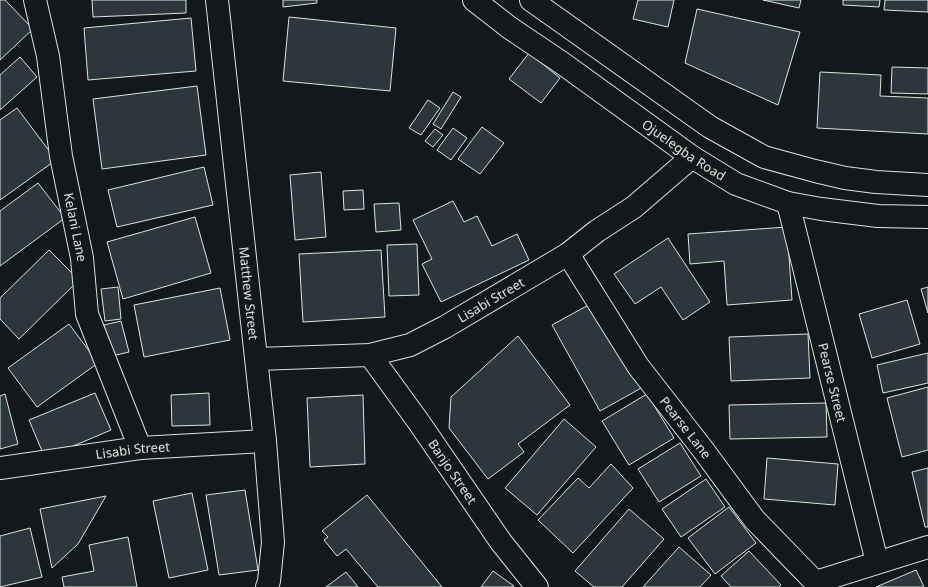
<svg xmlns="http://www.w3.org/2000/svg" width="928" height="587" viewBox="0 0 928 587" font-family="'Noto Sans',sans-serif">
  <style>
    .building { fill: #2c363c; stroke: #d8e6dc }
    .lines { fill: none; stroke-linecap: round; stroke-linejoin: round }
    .street-casing { stroke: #d8e6dc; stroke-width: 24 }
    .secondary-casing { stroke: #d8e6dc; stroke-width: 24 }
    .street { stroke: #14181c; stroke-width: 22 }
    .secondary { stroke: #14181c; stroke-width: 22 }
    .labels { text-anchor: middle; stroke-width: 3; stroke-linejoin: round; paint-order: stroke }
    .street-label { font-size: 13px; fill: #d8e6dc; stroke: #14181c }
  </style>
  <rect width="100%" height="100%" fill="#14181c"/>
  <path class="building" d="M0,0H5L33,29L0,60Z
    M92,0H186V13L93,17Z
    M283,0H317V3L283,7Z
    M638,0H674L668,27L633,19Z
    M763,0H801L799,8Z
    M843,0H880L879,7L843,5Z
    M885,0H928V12L884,10Z
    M697,9L800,32L778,105L685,63Z
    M289,17L396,28L390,91L283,81Z
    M191,18L196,71L88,80L84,28Z
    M529,53L560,78L541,103L509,79Z
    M20,57L37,77L0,110V75Z
    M892,67L928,68V94L891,93Z
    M820,72L881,75L880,96L928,98V134L817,128Z
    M197,86L206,155L102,169L93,99Z
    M453,92L461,97L441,129L433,124Z
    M428,100L440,108L421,135L409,128Z
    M17,108L56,160L0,200V120Z
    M482,127L504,143L480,174L458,159Z
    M453,128L467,138L451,160L437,150Z
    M435,129L443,135L433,147L425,141Z
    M204,167L213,205L117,227L108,190Z
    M321,172L326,237L295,240L290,175Z
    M38,183L65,218L0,266V211Z
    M363,190L364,209L344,210L343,191Z
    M453,201L464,222L477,216L492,246L517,234L529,260L441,302L422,264L432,259L413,220Z
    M399,203L401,230L376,232L374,204Z
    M195,217L211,273L123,299L107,242Z
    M787,227L792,300L727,305L724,261L690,264L688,234Z
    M668,238L710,302L683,320L661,287L635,304L614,274Z
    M417,244L419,295L389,296L387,245Z
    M49,250L79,280L19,339L0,319V298Z
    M381,250L385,317L303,322L299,254Z
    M118,287L121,319L105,321L101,289Z
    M928,287V313L921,289Z
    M220,288L230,340L144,357L134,305Z
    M907,300L920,344L872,358L859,314Z
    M594,302L643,387L600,411L552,325Z
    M121,321L129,352L112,356L104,325Z
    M69,324L98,363L37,407L8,368Z
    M808,334L810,378L731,381L729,337Z
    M518,336L570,405L518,444L524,452L488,479L449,428L451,397Z
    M928,353V383L883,393L877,365Z
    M928,387V450L902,457L887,398Z
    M95,393L111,430L45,458L29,420Z
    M209,393L210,425L172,426L171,395Z
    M5,394L18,444L0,449V396Z
    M647,394L674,438L629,465L602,421Z
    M363,395L365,464L310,467L307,398Z
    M826,403L827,437L730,439L729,405Z
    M564,419L596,447L537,515L505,488Z
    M680,443L701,476L659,502L638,469Z
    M767,458L838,464L835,505L764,499Z
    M611,464L633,488L573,553L538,520L578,478L589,488Z
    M928,468V527H925L912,472Z
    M706,479L725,507L681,537L662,509Z
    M245,490L258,570L219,575L206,495Z
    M192,493L208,570L169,578L153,501Z
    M367,495L442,587H378L346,549L337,556L324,540L328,537L322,531Z
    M106,496L78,544L52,568L40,509Z
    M729,507L756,543L715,574L688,538Z
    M629,509L664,539L622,587H594L575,571Z
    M30,528L42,577L0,587V536Z
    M128,537L137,587H64L62,577L94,571L89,545Z
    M679,547L711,575L700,587H643Z
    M749,551L781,585L779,587H731L721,576Z
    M916,570L924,587H876Z
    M493,571L514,586L513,587H481Z
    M346,572L358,587H326Z"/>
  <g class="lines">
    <defs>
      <g id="street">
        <path id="s1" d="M35,0L48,56L61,156L82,258L87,314L140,448"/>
        <path id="s2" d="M217,0L265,441L273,542L269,581L267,587"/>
        <path id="s3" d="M788,203L877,562"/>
        <path id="s4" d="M568,254L638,366L704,451L754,519L820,587"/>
        <path id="s5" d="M370,355L418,421L501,542L537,587"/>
        <path id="s6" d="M257,359L370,355L410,345L445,327L568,254L597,231L634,207L692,157"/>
        <path id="s7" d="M0,468L140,448L265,441"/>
        <path d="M816,582L928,547"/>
      </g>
      <g id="secondary">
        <path id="s8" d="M474,0L510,28L562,63L692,157L736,184L788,203L821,209L878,216L928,217"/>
        <path d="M531,0L710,127L764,157L815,171L845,178L876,182L928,185"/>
      </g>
    </defs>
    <use href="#street" class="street-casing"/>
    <use href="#secondary" class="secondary-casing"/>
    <use href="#street" class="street"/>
    <use href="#secondary" class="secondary"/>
  </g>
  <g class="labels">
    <g class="street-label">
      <text dy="5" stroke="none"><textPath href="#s8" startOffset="258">Ojuelegba Road</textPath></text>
      <text dy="5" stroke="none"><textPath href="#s1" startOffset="231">Kelani Lane</textPath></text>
      <text dy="5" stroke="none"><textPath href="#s2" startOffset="295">Matthew Street</textPath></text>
      <text dy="5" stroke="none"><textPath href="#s6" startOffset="247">Lisabi Street</textPath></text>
      <text dy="5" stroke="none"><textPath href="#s3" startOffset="185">Pearse Street</textPath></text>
      <text dy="5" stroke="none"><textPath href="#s4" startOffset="210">Pearse Lane</textPath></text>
      <text dy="5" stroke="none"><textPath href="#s7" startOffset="134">Lisabi Street</textPath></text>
      <text dy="5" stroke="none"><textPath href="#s5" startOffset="143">Banjo Street</textPath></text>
    </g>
  </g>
</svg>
